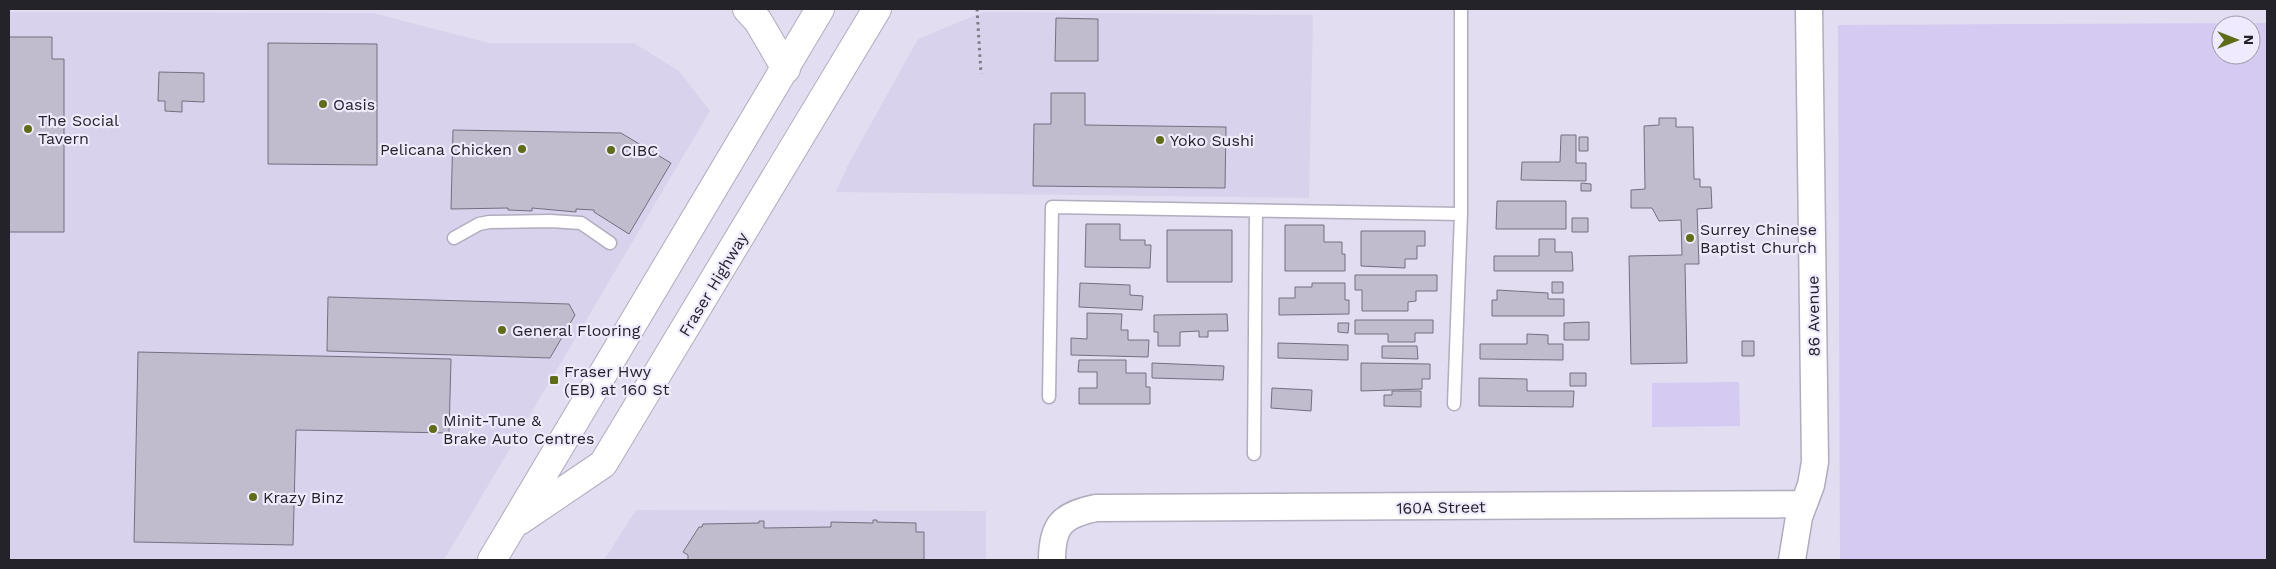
<svg xmlns="http://www.w3.org/2000/svg" width="2276" height="569" viewBox="0 0 2276 569" font-family="'Work Sans',sans-serif">
  <style>
    .built { fill: #d9d2ec }
    .green { fill: #d5caf1; fill-rule: evenodd }
    .building { fill: #c0bbcd; stroke: #746f80 }
    .lines { fill: none; stroke-linecap: round; stroke-linejoin: round }
    .service-casing { stroke: #b1acbe; stroke-width: 15 }
    .minor-casing { stroke: #b1acbe; stroke-width: 29 }
    .primary-casing { stroke: #b1acbe; stroke-width: 30 }
    .path { stroke: #7e7a87; stroke-width: 3; stroke-dasharray: 2.5 4; stroke-linecap: butt }
    .service { stroke: #fff; stroke-width: 12 }
    .minor { stroke: #fff; stroke-width: 26 }
    .primary { stroke: #fff; stroke-width: 28 }
    .poi-dot { fill: #606d17; stroke: #efeafd; stroke-width: 2 }
    .labels { text-anchor: middle; stroke-width: 4.5; stroke-linejoin: round; paint-order: stroke }
    .poi-label { font-size: 16px; fill: #25232a; stroke: #efeafd; text-anchor: start }
    .street-label { font-size: 16px; fill: #25232a; stroke: #efeafd }
  </style>
  <rect width="100%" height="100%" fill="#e2ddf0"/>
  <path class="built" d="M9,12L373,13L489,43H634L679,71L710,111L444,560H9Z
    M983,12L1313,15L1309,198L836,192L848,165L918,39Z
    M636,510L986,511V560H604Z"/>
  <path class="green" d="M2267,23V560H1840L1838,25ZM2221,25H2251V55H2221Z
    M1739,382L1740,426L1652,427V383Z"/>
  <path class="building" d="M1056,18L1098,19V61H1055Z
    M9,37H52V59H64V232H9Z
    M268,43L377,44V165L268,164Z
    M159,72L204,73V102L182,101V112L165,111V101H158Z
    M1051,93H1085V125L1226,127L1225,188L1033,186L1034,124H1051Z
    M1659,118H1676V127H1693L1694,179H1700V187H1711L1712,208L1697,209L1699,264H1685L1687,363L1631,364L1629,256L1682,255L1681,220L1659,221L1652,208H1631V190L1645,189L1644,126L1659,125Z
    M453,130L621,133L671,163L629,234L594,212V210L576,209V212L532,208V211L508,210V208L451,209Z
    M1561,135H1576V163H1586V181L1521,180L1522,162H1560Z
    M1579,137H1588V151H1579Z
    M1581,183L1591,184V191H1581Z
    M1497,201H1566V229H1496Z
    M1572,218H1588V232H1572Z
    M1086,224H1120V240H1145V245H1151L1150,268L1085,267Z
    M1285,225H1324V242H1342V254H1345V271H1285Z
    M1167,230H1232V282H1167Z
    M1361,231H1425V246H1417V259H1405V268L1361,266Z
    M1539,239H1555V252H1572L1573,271H1494V256H1539Z
    M1355,275H1437V291H1416V301L1408,302V311H1362V290H1355Z
    M1552,282H1563V293H1552Z
    M1080,283L1130,285V295L1143,296L1142,310L1079,307Z
    M1312,283H1345V300H1349V314L1279,315V298H1295V287H1312Z
    M1497,290L1548,293V299H1564V316H1492V300H1497Z
    M328,297L569,304L575,315L550,358L327,351Z
    M1087,313L1122,314L1121,330H1128V340H1149L1148,357L1071,355V338L1087,339Z
    M1227,314L1228,331H1208V337H1199V331L1180,332V346H1158V332H1154V315Z
    M1355,320H1433V333H1415V342H1388V334H1355Z
    M1589,322V340H1564V323Z
    M1338,323H1349L1348,333L1338,332Z
    M1527,334L1548,335V344H1563V360L1480,359V344H1527Z
    M1742,341H1754V356H1742Z
    M1278,343L1348,345V360L1278,358Z
    M1382,346H1417L1418,359L1382,358Z
    M138,352L451,359L449,433L296,430L293,545L134,542Z
    M1079,360H1126V373H1146V387H1150V404H1079V388H1097V372H1078Z
    M1152,363L1224,366L1223,380L1152,378Z
    M1361,363L1430,364V379H1422V389L1361,391Z
    M1570,373H1586V386H1570Z
    M1479,378L1527,379V391H1574L1573,407L1479,406Z
    M1272,388L1312,390L1311,411L1271,408Z
    M1392,391H1421V407L1384,406V395H1392Z
    M873,520H877V522L916,523V532H924V560H688V555L683,552L699,527H702L703,524L759,523V521H764V528L831,527V522L873,523Z"/>
  <g class="lines">
    <defs>
      <path id="service" d="M454,238L479,224L489,222L550,221L581,223L610,243
        M1049,397L1052,207L1461,214
        M1454,404L1461,214V9
        M1254,454L1256,211"/>
      <path id="minor" d="M1052,560C1052,525 1062,515 1096,508L1803,504
        M1792,560L1799,517L1811,485L1815,462L1809,9"/>
      <path id="primary" d="M747,9L758,21L786,69
        M519,521L603,464L877,9
        M492,560L820,9"/>
    </defs>
    <use href="#service" class="service-casing"/>
    <use href="#minor" class="minor-casing"/>
    <use href="#primary" class="primary-casing"/>
    <path class="path" d="M977,9L981,74"/>
    <use href="#service" class="service"/>
    <use href="#minor" class="minor"/>
    <use href="#primary" class="primary"/>
  </g>
  <g class="poi-dot">
    <circle cx="323" cy="104" r="5"/>
    <circle cx="28" cy="129" r="5"/>
    <circle cx="1160" cy="140" r="5"/>
    <circle cx="522" cy="149" r="5"/>
    <circle cx="611" cy="150" r="5"/>
    <circle cx="1690" cy="238" r="5"/>
    <circle cx="502" cy="330" r="5"/>
    <rect x="549" y="375" width="10" height="10" rx="2.5"/>
    <circle cx="433" cy="429" r="5"/>
    <circle cx="253" cy="497" r="5"/>
  </g>
  <g class="labels">
    <g class="poi-label">
      <text x="333" y="110">Oasis</text>
      <text x="38" y="126">The Social<tspan x="38" dy="18">Tavern</tspan></text>
      <text x="1170" y="146">Yoko Sushi</text>
      <text x="512" y="155" text-anchor="end">Pelicana Chicken</text>
      <text x="621" y="156">CIBC</text>
      <text x="1700" y="235">Surrey Chinese<tspan x="1700" dy="18">Baptist Church</tspan></text>
      <text x="512" y="336">General Flooring</text>
      <text x="564" y="377">Fraser Hwy<tspan x="564" dy="18">(EB) at 160 St</tspan></text>
      <text x="443" y="426">Minit-Tune &amp;<tspan x="443" dy="18">Brake Auto Centres</tspan></text>
      <text x="263" y="503">Krazy Binz</text>
    </g>
    <g class="street-label">
      <text transform="translate(713 284) rotate(-59)" y="6">Fraser Highway</text>
      <text transform="translate(1813 316) rotate(-91)" y="6">86 Avenue</text>
      <text transform="translate(1441 507) rotate(-1)" y="6">160A Street</text>
    </g>
  </g>
  <rect width="2276" height="569" fill="none" stroke="#25232a" stroke-width="20"/>
  <g transform="translate(2236 40) rotate(90)"><circle r="24" fill="#efeafd" stroke="#9e9aa9"/>
  <path d="M0-4L9 19L0 12L-9 19Z" fill="#606d17"/>
  <text y="-8" font-size="14" font-weight="bold" text-anchor="middle" fill="#25232a">N</text>
  </g>
</svg>
